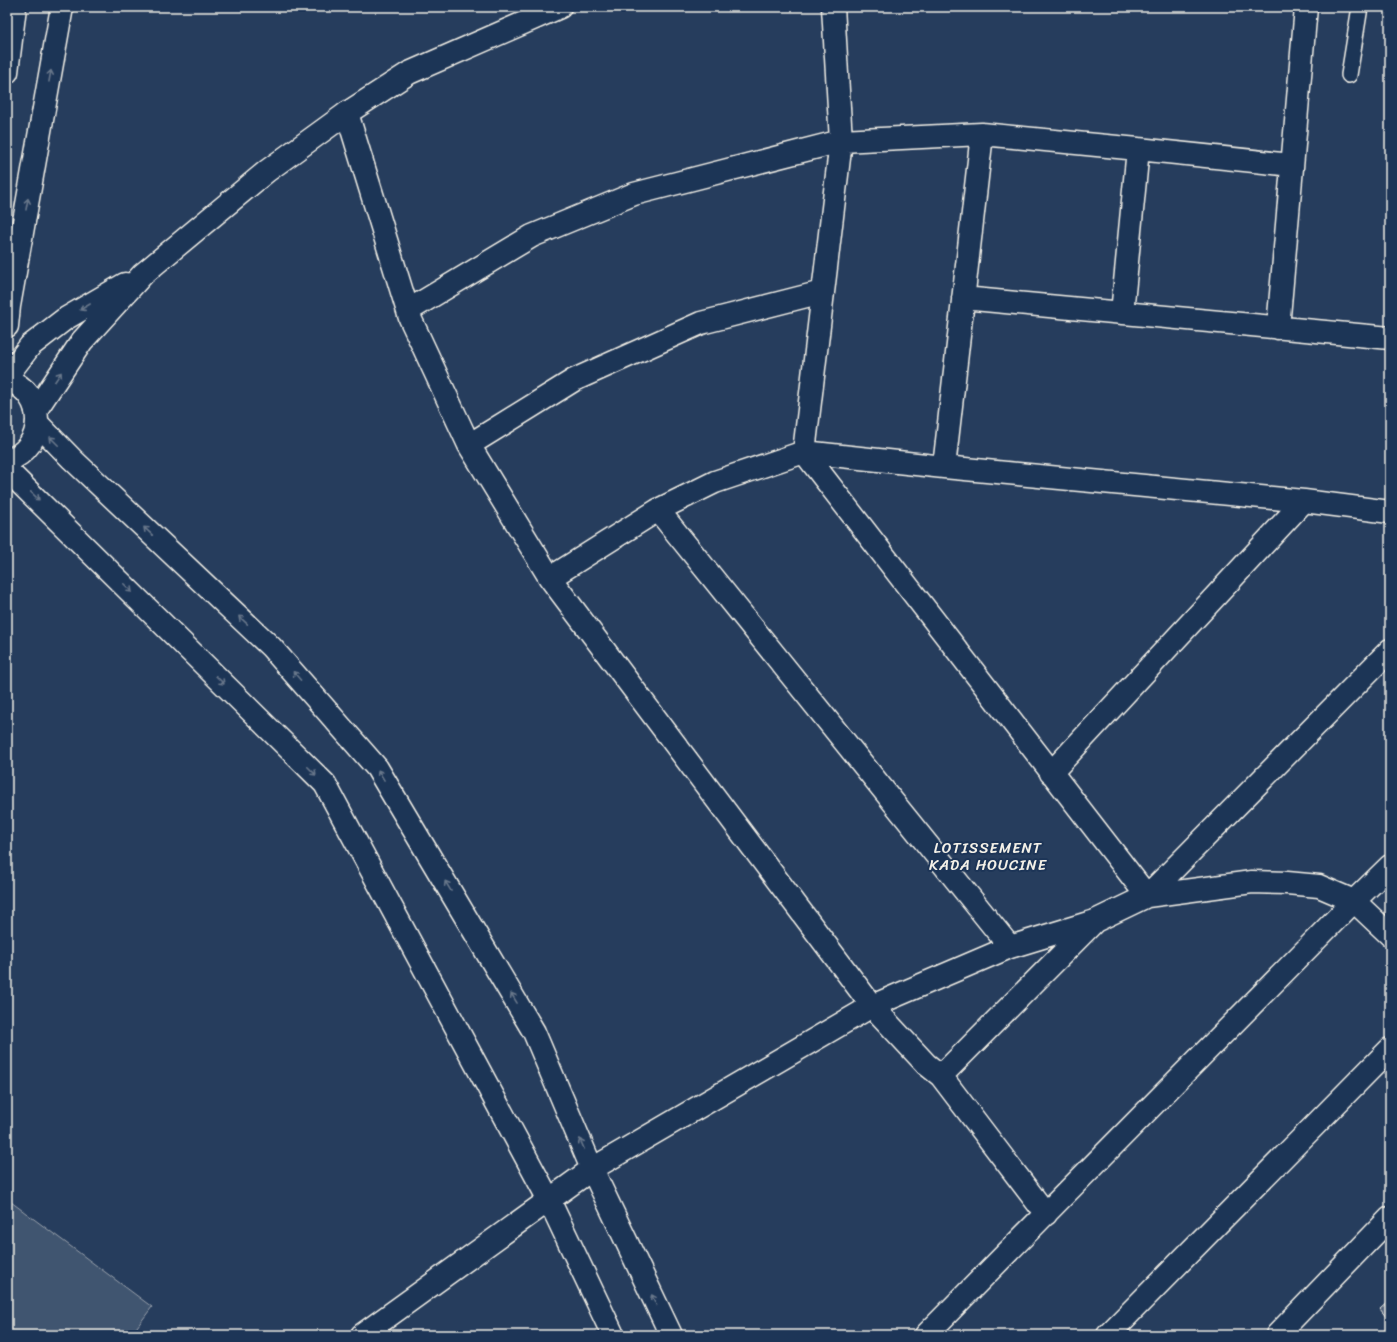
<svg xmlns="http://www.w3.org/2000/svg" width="1397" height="1342" viewBox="0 0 1397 1342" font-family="Sriracha,sans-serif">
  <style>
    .green { fill: #40546f; stroke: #9aa2ac }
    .building { fill: #52647b; stroke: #f4f1e8 }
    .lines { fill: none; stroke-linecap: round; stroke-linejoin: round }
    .lane-casing { stroke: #f4f1e8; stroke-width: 18 }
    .street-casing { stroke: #f4f1e8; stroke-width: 25 }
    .secondary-casing { stroke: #f4f1e8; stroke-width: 25 }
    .primary-casing { stroke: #f4f1e8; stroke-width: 25 }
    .highway-casing { stroke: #f4f1e8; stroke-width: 25 }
    .lane { stroke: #1d3557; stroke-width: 15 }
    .street { stroke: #1d3557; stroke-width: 22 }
    .secondary { stroke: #1d3557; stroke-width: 22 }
    .primary { stroke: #1d3557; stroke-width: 22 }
    .highway { stroke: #1d3557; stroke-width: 22 }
    .oneway { stroke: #68778a }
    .labels { text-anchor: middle; stroke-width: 4; stroke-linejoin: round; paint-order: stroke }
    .neighbourhood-label { font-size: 15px; letter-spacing: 1px; fill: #f4f1e8; stroke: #1d3557 }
  </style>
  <rect width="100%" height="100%" fill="#263d5d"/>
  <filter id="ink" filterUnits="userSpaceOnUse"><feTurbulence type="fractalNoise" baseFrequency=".025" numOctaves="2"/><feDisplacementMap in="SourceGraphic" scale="8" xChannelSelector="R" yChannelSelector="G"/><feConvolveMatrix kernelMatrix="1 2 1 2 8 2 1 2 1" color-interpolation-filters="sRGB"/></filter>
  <g filter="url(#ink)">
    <path class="green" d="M7,1199L152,1307L131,1335H7Z"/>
    <path class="building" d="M1390,1300V1322L1380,1309Z"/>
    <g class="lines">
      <defs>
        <path id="lane" d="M1349,75L1360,7"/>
        <path id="street" d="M833,7L841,141L804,452L1147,896L1390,650
          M347,113L410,318L469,445L550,578L872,1006L926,1064L941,1076L1095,921
          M963,298L1390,338
          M409,310L532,236L634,194L841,141L982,134L1138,149L1292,165
          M1122,313L1138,149
          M1278,328L1306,7
          M469,445L574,380L701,323L822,292
          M944,467L982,134
          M658,510L1010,947
          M550,578L658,510L715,482L804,452L944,467L1304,501L1390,512
          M1051,773L1304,501
          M941,1076L1046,1214
          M362,1335L592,1169L872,1006L1010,947L1095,921L1147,896L1252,882L1287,883L1319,886L1354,901L1390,935
          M926,1335L1354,901L1390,866
          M1108,1335L1390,1049
          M1277,1335L1390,1218"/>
        <path id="secondary" d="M7,72L15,7
          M7,326L9,306L62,7
          M37,423L72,459L271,647L377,768L534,1032L592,1169L671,1335
          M7,470L325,784L549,1200L613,1335"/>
        <path id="primary" d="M7,376L30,346L65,319L125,284
          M36,410L82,341L143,274L267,171L347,113L409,73L560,7"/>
        <path id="highway" d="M7,380C47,393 47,447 7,461"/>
      </defs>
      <use href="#lane" class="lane-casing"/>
      <use href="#street" class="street-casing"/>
      <use href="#secondary" class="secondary-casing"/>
      <use href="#primary" class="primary-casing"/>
      <use href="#highway" class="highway-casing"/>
      <use href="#lane" class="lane"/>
      <use href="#street" class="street"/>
      <use href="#secondary" class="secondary"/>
      <use href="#primary" class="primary"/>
      <use href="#highway" class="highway"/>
    </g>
    <defs><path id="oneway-shaft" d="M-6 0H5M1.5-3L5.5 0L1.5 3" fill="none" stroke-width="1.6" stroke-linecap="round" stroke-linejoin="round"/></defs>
    <g class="oneway">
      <use href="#oneway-shaft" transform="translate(50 76) rotate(-80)"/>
      <use href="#oneway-shaft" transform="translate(27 204) rotate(-80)"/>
      <use href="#oneway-shaft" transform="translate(85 307) rotate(150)"/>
      <use href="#oneway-shaft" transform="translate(58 377) rotate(-56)"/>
      <use href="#oneway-shaft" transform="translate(54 441) rotate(-135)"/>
      <use href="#oneway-shaft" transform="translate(35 496) rotate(44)"/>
      <use href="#oneway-shaft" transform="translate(148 531) rotate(-137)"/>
      <use href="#oneway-shaft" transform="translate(128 588) rotate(45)"/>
      <use href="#oneway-shaft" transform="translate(243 620) rotate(-137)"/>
      <use href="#oneway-shaft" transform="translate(297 676) rotate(-131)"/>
      <use href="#oneway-shaft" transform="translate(220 680) rotate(45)"/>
      <use href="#oneway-shaft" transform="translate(312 771) rotate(45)"/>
      <use href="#oneway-shaft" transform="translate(381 775) rotate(-121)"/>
      <use href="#oneway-shaft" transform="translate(448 886) rotate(-121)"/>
      <use href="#oneway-shaft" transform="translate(514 998) rotate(-121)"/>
      <use href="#oneway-shaft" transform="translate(582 1144) rotate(-113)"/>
      <use href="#oneway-shaft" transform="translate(654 1300) rotate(-115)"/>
    </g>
  </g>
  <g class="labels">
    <g class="neighbourhood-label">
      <text x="988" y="853">LOTISSEMENT<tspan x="988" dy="17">KADA HOUCINE</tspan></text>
    </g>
  </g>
  <rect width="1397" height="1342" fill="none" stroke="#1d3557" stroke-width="24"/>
  <rect x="12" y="12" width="1373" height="1318" fill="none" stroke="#f4f1e8" stroke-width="1.5" filter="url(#ink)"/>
</svg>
